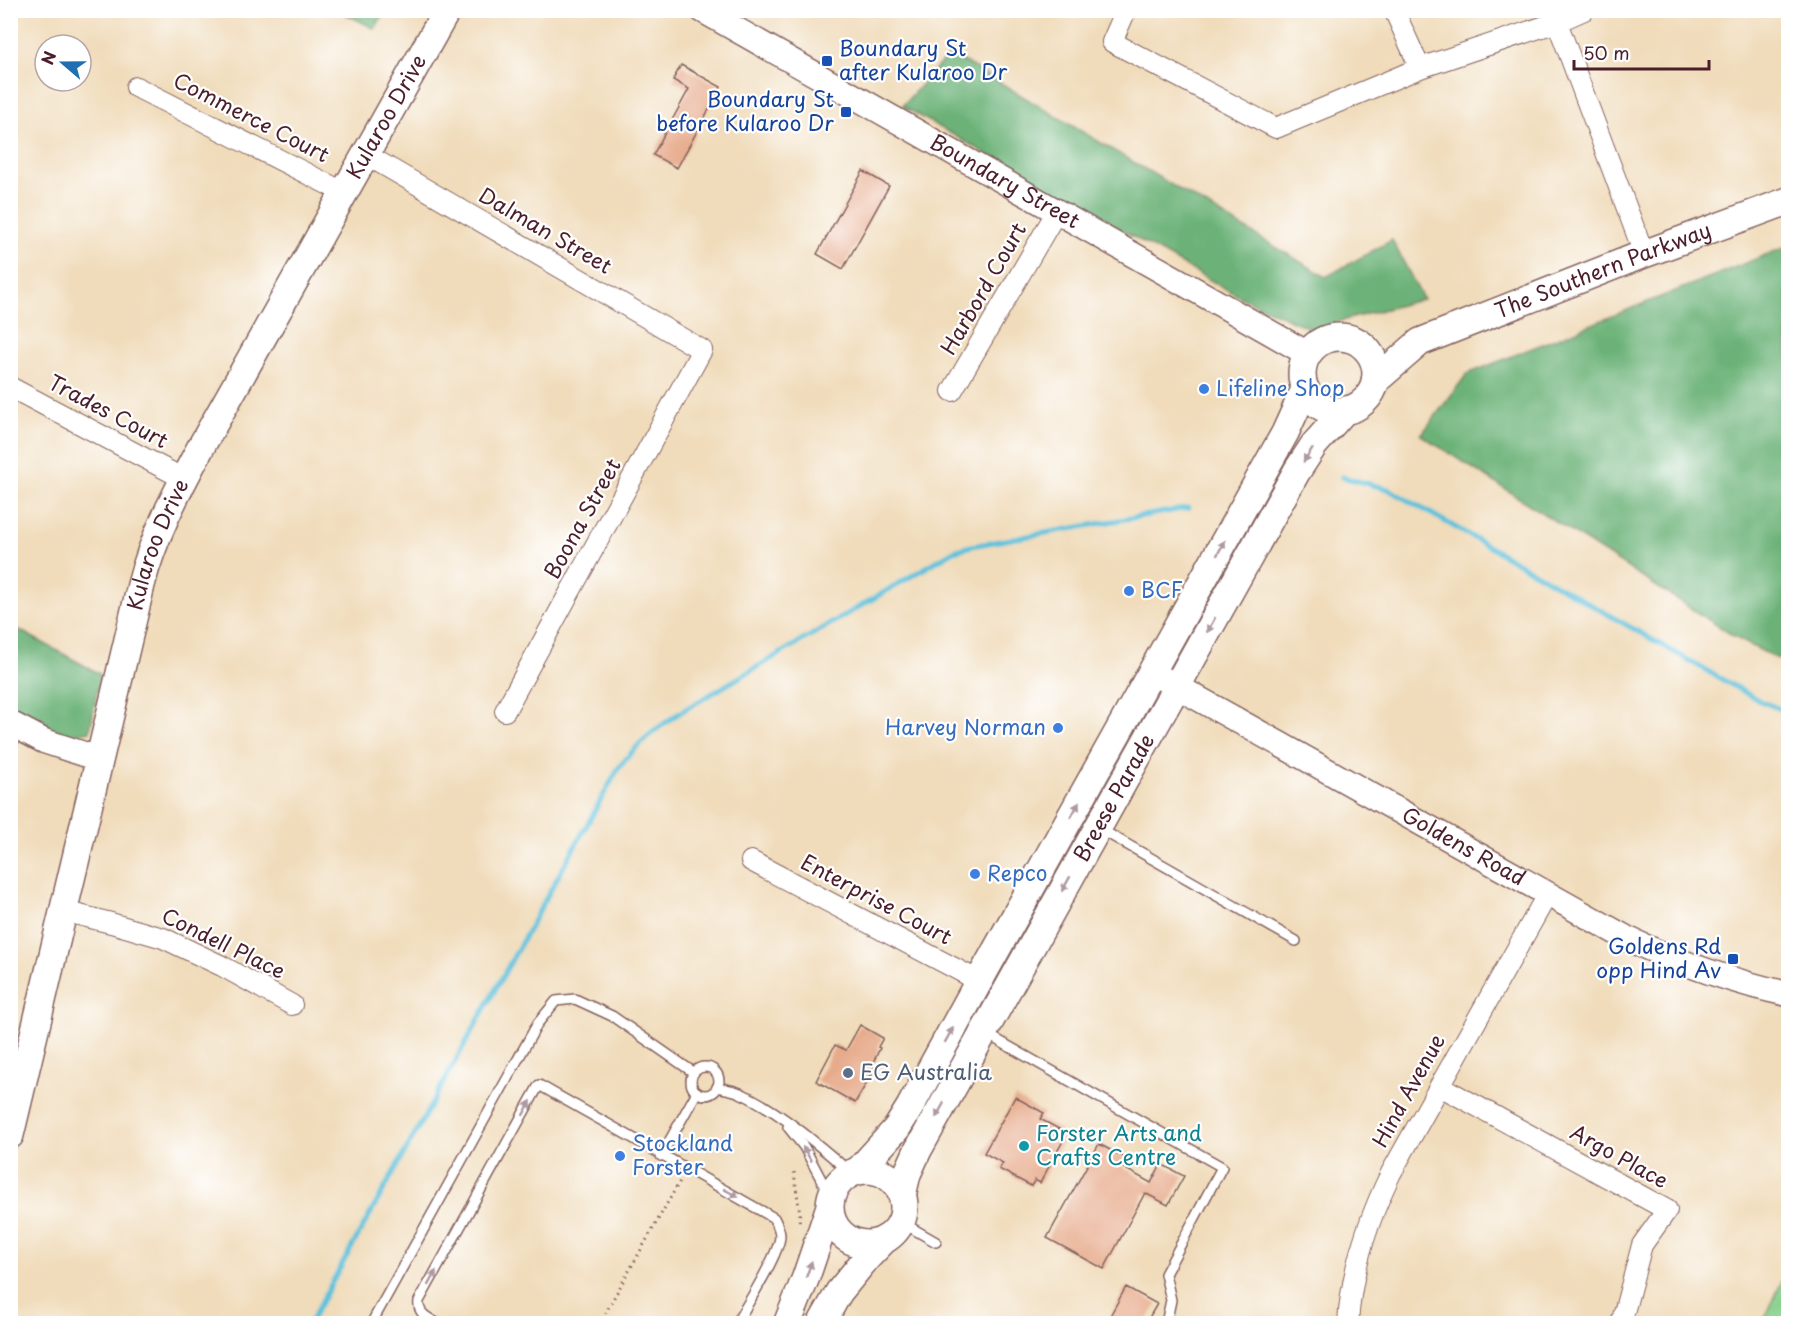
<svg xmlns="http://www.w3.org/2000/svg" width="1799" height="1334" viewBox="0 0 1799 1334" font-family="'Playpen Sans',sans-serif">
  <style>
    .green { fill: #86d08d; stroke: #68785c; stroke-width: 1.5 }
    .forest { fill: #6cb278; stroke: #5b6852; stroke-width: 1.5 }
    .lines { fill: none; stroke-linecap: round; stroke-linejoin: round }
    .stream { stroke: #5dc1db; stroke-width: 5 }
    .building { fill: #e7ab8c }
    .service-casing { stroke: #84615d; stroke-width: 12 }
    .minor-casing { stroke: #84615d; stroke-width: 22 }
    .tertiary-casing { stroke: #84615d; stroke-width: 27 }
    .secondary-casing { stroke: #84615d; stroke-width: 30 }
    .path { stroke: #84615d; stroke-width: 3; stroke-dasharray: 1.5 4.5; stroke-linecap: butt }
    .service { stroke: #fff; stroke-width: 9 }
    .minor { stroke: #fff; stroke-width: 20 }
    .tertiary { stroke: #fff; stroke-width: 24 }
    .secondary { stroke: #fff; stroke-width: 27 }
    .oneway { fill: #ae9aa0 }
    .transit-dot { fill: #1a4fb4; stroke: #fff; stroke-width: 2 }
    .shop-dot { fill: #3f7fe0; stroke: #fff; stroke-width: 2 }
    .service-dot { fill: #5c6f8a; stroke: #fff; stroke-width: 2 }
    .culture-dot { fill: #0f9aa8; stroke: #fff; stroke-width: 2 }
    .labels { text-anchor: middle; stroke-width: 4.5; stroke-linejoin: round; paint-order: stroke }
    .transit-label { font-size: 21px; fill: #164399; stroke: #fff; text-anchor: end }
    .street-label { font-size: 21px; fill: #4a1f2b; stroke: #fff }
    .shop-label { font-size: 21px; fill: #366cbe; stroke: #fff; text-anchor: start }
    .service-label { font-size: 21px; fill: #4e5e75; stroke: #fff; text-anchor: start }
    .culture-label { font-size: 21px; fill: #0d838f; stroke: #fff; text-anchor: start }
  </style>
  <rect width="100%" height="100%" fill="#fff"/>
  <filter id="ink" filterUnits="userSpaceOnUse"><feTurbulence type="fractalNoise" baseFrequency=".0167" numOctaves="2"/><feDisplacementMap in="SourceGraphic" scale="12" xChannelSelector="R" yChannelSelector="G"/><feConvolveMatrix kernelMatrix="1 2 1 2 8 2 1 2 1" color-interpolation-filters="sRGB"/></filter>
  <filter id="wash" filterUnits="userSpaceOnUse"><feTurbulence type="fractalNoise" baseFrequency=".008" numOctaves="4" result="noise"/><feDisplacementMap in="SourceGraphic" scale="24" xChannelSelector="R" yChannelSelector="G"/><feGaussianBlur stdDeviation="1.35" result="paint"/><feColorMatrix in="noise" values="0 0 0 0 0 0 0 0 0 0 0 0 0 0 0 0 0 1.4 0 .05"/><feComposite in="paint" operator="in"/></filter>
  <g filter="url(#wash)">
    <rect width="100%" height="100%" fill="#f0dbba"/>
    <path class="green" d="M1783,1279L1788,1282V1323H1763Z"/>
    <path class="forest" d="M340,11H385L375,29Z
      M950,53L1326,277L1392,240L1423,299L1311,329L1242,298L902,106Z
      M1788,246V664L1740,640L1421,435L1467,374Z
      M10,625L100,674L90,731L69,735L27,720L11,711Z"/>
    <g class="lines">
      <path class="stream" d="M1342,477L1388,489L1760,701L1788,712
        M309,1324L618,769C639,741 655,729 684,710L954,551L971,546L1188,508"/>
    </g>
    <g id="blocks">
      <path class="building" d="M681,65L721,87L677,168L653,155L689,89L673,80Z
        M863,171L889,186L843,269L817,254Z
        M860,1025L883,1038L878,1047L880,1048L872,1065L876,1067L855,1103L816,1081L835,1045L846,1050Z
        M1015,1097L1044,1113L1040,1119L1061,1130L1058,1136L1064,1139L1040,1183L1035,1180L1031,1186L999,1169L1003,1163L984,1153Z
        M1099,1144L1127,1159L1122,1167L1151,1183L1161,1164L1184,1176L1168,1205L1145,1193L1104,1269L1047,1238Z
        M1126,1287L1157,1304L1146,1323H1106Z"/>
    </g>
  </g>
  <g filter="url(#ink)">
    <use href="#blocks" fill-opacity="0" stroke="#84615d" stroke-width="1.5"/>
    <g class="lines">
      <defs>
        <path id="service" d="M1100,829L1296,941
          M985,1033L1222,1167L1165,1274L1171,1300L1166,1324
          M691 1081a14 14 0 1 1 28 0a14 14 0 1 1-28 0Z
          M717,1087C725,1089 733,1090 740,1093C777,1109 820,1146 851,1173
          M788,1127L804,1147L831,1198
          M661,1156L697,1092
          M901,1222L936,1242
          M371,1324L538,1023L556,1001L575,999L612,1016L693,1072
          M438,1324C429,1318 417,1314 419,1301L539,1085L774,1218C777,1224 780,1229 780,1236C780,1253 746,1306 736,1324"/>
        <path id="minor" d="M1126,10L1112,42L1276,128L1420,68L1557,22L1584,10
          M1394,10L1420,68
          M1557,22L1644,254
          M136,87L343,192
          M365,154L702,350L505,711
          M10,387L184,479
          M952,391L1057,211
          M751,861L979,981
          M63,911L111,923L163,938L222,966L292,1005
          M1440,1086L1667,1210L1642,1245L1621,1324
          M1348,1324C1351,1270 1368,1220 1391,1173L1547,895"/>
        <g id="tertiary">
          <path id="s1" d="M702,10L1308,354"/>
          <path id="s2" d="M1151,672L1628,939C1680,963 1732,982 1788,994"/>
          <path d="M10,723L44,741L99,759"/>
        </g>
        <g id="secondary">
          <circle cx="1339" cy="374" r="37"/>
          <path id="s3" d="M1375,381L1420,342L1644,254L1788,201"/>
          <path id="s4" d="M10,1135L141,585C153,536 178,490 202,445L447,10"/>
          <circle cx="867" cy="1207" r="37"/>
          <path d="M859,1170L897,1128L910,1107L979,981L1285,433L1305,389"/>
          <path id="s5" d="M902,1196L907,1174L918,1150L1297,471L1314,445L1345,410"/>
          <path d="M787,1324L806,1277L829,1209"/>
          <path d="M821,1324L839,1292L865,1260L885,1239"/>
        </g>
      </defs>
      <use href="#service" class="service-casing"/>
      <use href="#minor" class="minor-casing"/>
      <use href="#tertiary" class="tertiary-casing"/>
      <use href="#secondary" class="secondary-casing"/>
      <path class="path" d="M794,1172L800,1214L799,1224
        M599,1324L681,1179"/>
      <use href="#service" class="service"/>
      <use href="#minor" class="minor"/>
      <use href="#tertiary" class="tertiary"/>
      <use href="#secondary" class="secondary"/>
    </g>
    <defs><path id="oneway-solid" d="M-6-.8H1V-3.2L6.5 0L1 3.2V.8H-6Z" transform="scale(1.5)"/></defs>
    <g class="oneway">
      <use href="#oneway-solid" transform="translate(1308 455) rotate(123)"/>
      <use href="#oneway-solid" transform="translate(1221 548) rotate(-61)"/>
      <use href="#oneway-solid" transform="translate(1211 625) rotate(119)"/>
      <use href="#oneway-solid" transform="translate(1075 810) rotate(-61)"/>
      <use href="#oneway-solid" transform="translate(1066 884) rotate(119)"/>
      <use href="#oneway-solid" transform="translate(949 1035) rotate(-61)"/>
      <use href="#oneway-solid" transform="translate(527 1108) rotate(-61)"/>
      <use href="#oneway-solid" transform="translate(940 1110) rotate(119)"/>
      <use href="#oneway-solid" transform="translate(807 1154) rotate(-121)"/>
      <use href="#oneway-solid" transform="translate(731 1193) rotate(29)"/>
      <use href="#oneway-solid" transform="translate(809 1269) rotate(-71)"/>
      <use href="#oneway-solid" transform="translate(432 1278) rotate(-61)"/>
    </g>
  </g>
  <g class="transit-dot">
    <rect x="821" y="55" width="12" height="12" rx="3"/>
    <rect x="840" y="106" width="12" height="12" rx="3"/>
    <rect x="1727" y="953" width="12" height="12" rx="3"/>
  </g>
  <g class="shop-dot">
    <circle cx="1204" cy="389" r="6"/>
    <circle cx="1129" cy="591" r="6"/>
    <circle cx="1058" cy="728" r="6"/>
    <circle cx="975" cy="874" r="6"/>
    <circle cx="620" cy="1156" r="6"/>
  </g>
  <circle class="service-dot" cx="848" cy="1073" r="6"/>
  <circle class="culture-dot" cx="1024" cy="1146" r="6"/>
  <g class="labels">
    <g class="transit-label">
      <text x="839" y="56" text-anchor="start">Boundary St<tspan x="839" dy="24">after Kularoo Dr</tspan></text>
      <text x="834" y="107">Boundary St<tspan x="834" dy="24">before Kularoo Dr</tspan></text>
      <text x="1721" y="954">Goldens Rd<tspan x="1721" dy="24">opp Hind Av</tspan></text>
    </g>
    <g class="street-label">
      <text dy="7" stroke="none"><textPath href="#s4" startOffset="1095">Kularoo Drive</textPath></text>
      <text transform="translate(251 118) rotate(27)" y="7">Commerce Court</text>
      <text dy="7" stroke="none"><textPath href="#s1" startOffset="348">Boundary Street</textPath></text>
      <text transform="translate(545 231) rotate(30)" y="7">Dalman Street</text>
      <text dy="7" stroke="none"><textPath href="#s3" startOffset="256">The Southern Parkway</textPath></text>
      <text transform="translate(984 289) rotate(-60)" y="7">Harbord Court</text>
      <text transform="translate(108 412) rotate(28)" y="7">Trades Court</text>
      <text transform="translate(583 519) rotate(-61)" y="7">Boona Street</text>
      <text dy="7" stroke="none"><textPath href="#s4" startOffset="609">Kularoo Drive</textPath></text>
      <text dy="7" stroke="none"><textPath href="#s5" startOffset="452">Breese Parade</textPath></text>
      <text dy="7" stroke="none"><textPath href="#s2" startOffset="358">Goldens Road</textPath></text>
      <text transform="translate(876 900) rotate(28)" y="7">Enterprise Court</text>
      <text transform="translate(223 944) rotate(26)" y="7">Condell Place</text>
      <text transform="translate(1409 1091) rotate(-61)" y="7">Hind Avenue</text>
      <text transform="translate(1619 1157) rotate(29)" y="7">Argo Place</text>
    </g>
    <g class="shop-label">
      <text x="1216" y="396">Lifeline Shop</text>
      <text x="1141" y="598">BCF</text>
      <text x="1046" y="735" text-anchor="end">Harvey Norman</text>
      <text x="987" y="881">Repco</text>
      <text x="632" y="1151">Stockland<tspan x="632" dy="24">Forster</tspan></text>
    </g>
    <g class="service-label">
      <text x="860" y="1080">EG Australia</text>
    </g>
    <g class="culture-label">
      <text x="1036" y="1141">Forster Arts and<tspan x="1036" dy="24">Crafts Centre</tspan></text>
    </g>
  </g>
  <rect width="1799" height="1334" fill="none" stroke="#fff" stroke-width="36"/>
  <g transform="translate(63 63) rotate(290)"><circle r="28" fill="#ffffff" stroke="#b7a5aa" stroke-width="1.5"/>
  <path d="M0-4.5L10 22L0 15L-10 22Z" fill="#1f6fb2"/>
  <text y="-9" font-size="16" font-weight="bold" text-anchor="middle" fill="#4a1f2b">N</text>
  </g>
  <path d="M1574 60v9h135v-9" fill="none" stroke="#4a1f2b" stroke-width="3"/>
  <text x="1583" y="60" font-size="18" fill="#4a1f2b" stroke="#ffffff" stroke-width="4.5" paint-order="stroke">50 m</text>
</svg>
